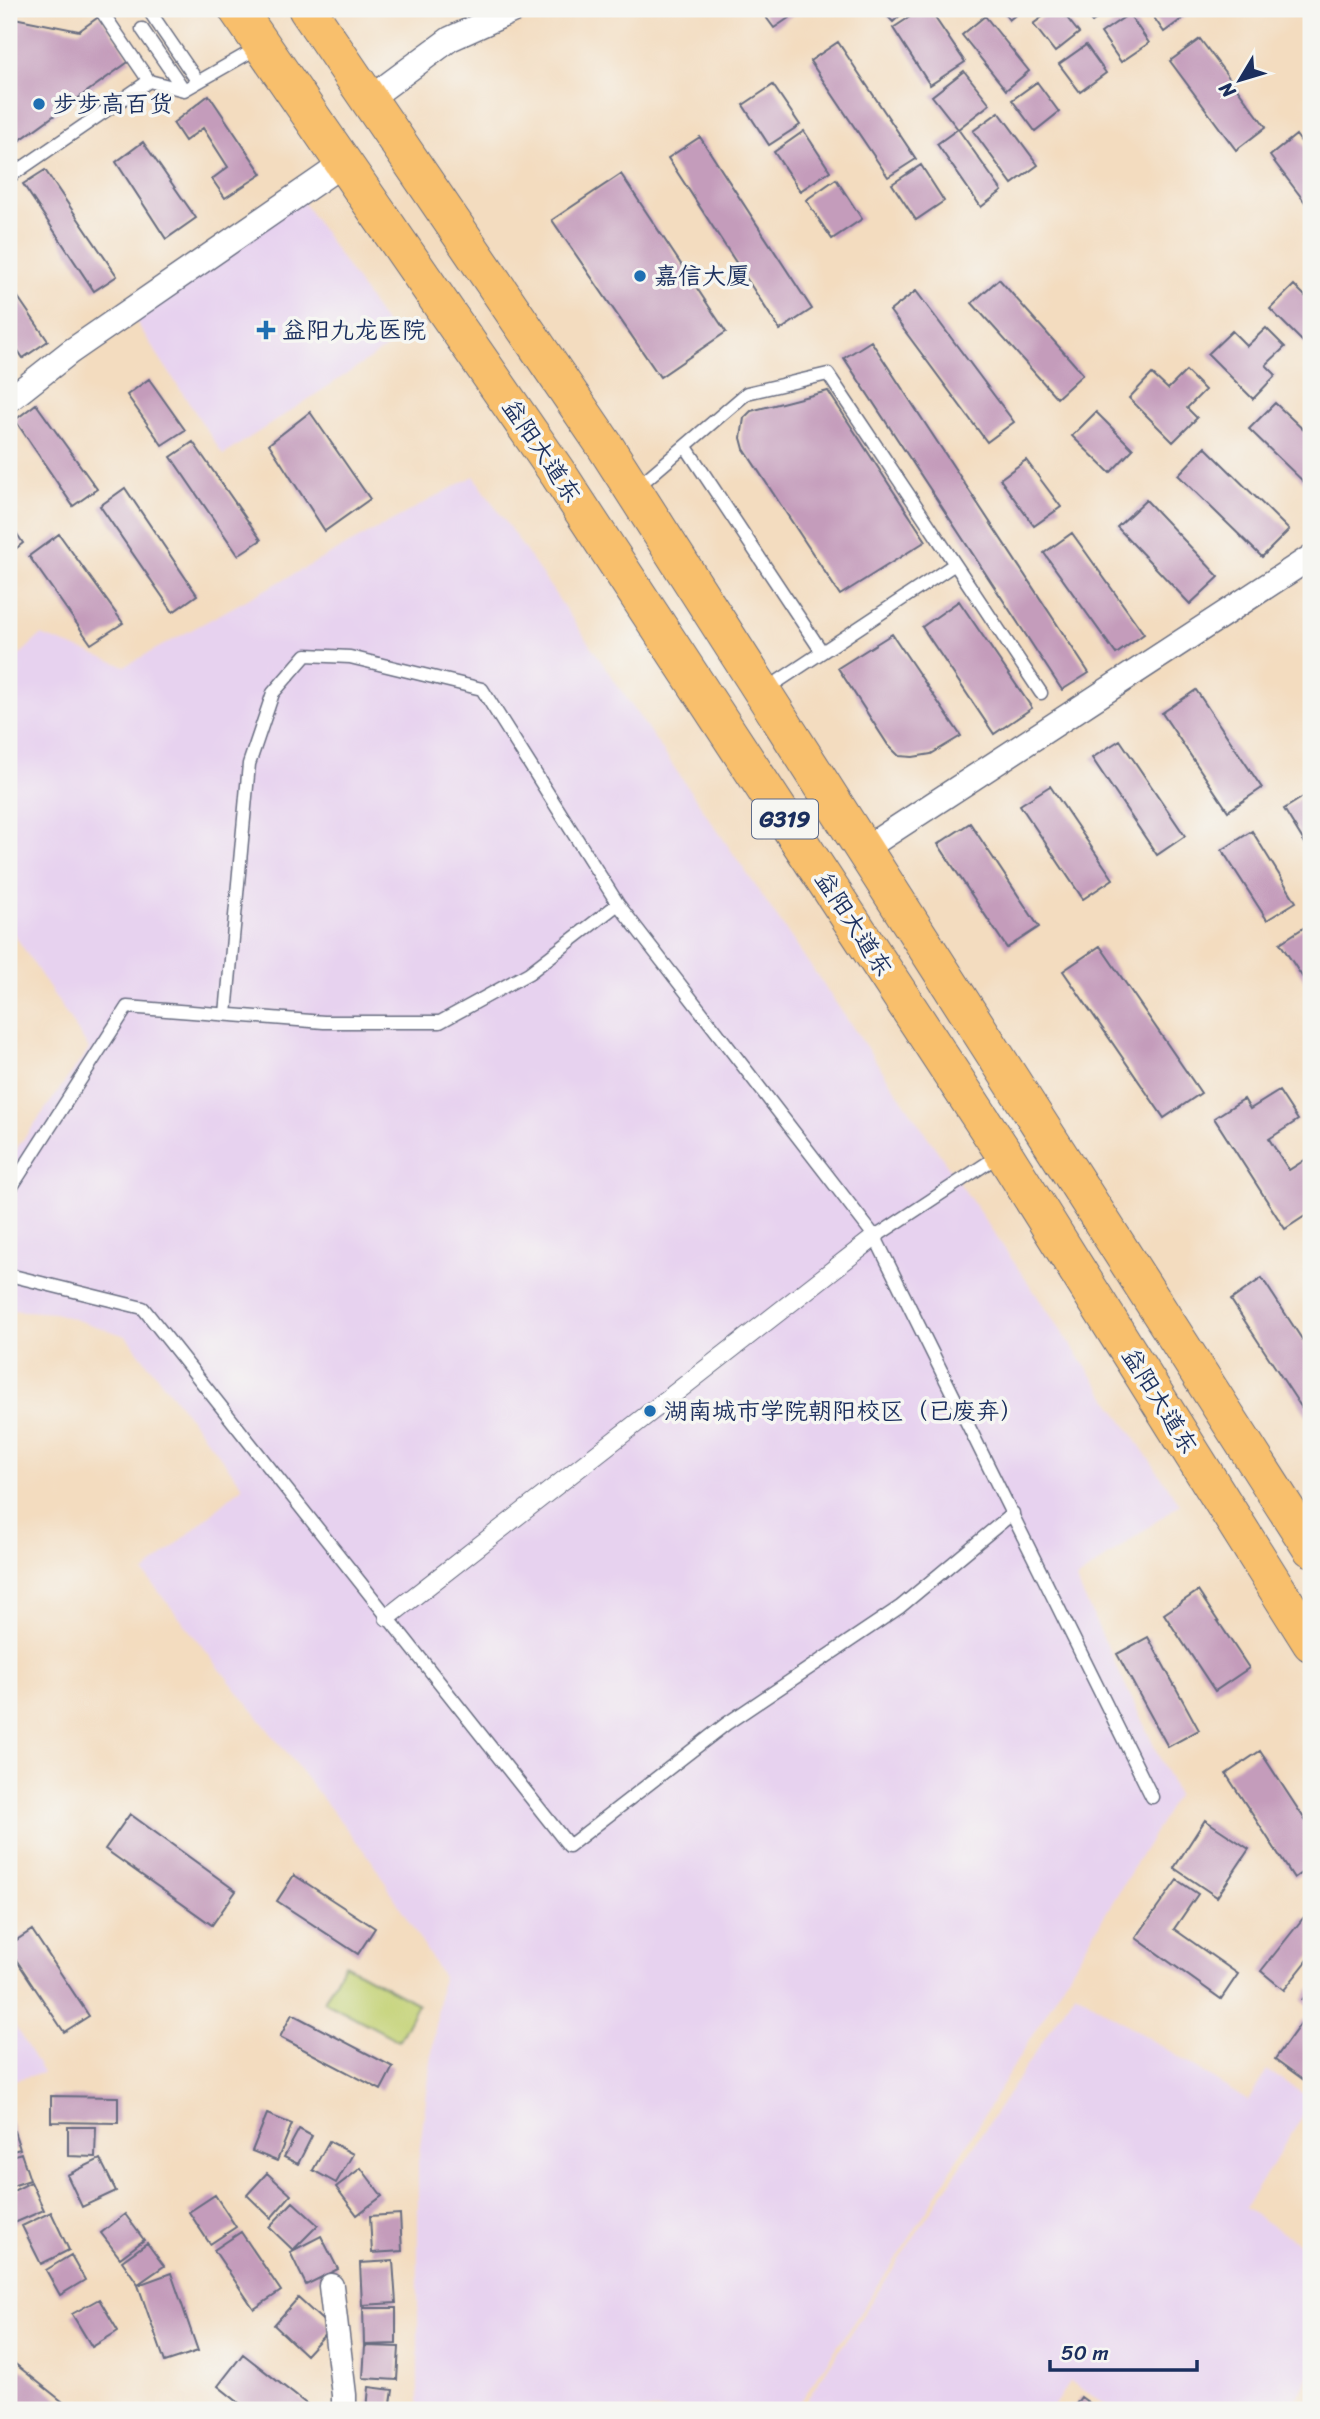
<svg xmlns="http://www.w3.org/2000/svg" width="1320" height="2419" viewBox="0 0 1320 2419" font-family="Sriracha,'LXGW WenKai TC',sans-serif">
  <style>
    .built { fill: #e7d2ef }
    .green { fill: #c3d173; stroke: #6f8068; stroke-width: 2 }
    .building { fill: #c49cbb }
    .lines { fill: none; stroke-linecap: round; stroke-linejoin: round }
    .service-casing { stroke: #676c80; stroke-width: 15 }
    .pedestrian-casing { stroke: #676c80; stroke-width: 20 }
    .minor-casing { stroke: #676c80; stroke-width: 27 }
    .primary-casing { stroke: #676c80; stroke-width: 39 }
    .service { stroke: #fff; stroke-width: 12 }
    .pedestrian { stroke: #fff; stroke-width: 18 }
    .minor { stroke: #fff; stroke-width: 24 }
    .primary { stroke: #f8bf6c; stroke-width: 37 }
    .poi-dot { fill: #1f6fb2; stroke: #f6f6f2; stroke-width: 2.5 }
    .labels { text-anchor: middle; stroke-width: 7; stroke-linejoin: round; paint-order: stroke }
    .shield { fill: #f6f6f2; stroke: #5d6b8a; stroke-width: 2 }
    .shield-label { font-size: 23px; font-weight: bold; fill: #1b2f5e }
    .poi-label { font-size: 24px; fill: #1b2f5e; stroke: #f6f6f2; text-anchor: start }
    .street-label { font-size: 24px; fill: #1b2f5e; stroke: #f6f6f2 }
  </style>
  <rect width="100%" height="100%" fill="#f6f6f2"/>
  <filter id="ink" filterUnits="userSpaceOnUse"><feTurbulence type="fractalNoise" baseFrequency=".0143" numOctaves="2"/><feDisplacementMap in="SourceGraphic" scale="14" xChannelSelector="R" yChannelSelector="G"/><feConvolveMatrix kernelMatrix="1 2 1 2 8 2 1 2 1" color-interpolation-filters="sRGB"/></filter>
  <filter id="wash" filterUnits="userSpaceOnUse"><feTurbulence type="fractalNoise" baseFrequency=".00686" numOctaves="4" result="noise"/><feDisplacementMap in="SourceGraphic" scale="28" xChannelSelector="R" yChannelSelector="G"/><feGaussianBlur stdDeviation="1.57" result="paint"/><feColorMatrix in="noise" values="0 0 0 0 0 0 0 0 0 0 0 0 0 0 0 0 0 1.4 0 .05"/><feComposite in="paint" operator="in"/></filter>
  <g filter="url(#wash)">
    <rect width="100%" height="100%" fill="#f3dcbf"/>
    <path class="built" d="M300,197L397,341L223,455L135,320Z
      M474,476L1180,1504L1076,1580L1177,1795L912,2235L795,2410H418V2162L442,1976L372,1861L144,1573L243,1486L126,1336L55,1313L9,1310V1159L89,1049L9,926V665L41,635L125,666Z
      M1075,1992L1248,2101L1267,2070L1311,2099V2103L1245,2208L1311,2251V2374L1296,2397L1287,2410H1114L1070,2381L1051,2410H800Z
      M9,2016L43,2073L9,2081Z"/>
    <path class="green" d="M344,1964L418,2004L399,2041L324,2001Z"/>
    <g id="blocks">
      <path class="building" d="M760,9H802L774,28Z
        M881,9H907L893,22Z
        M922,9H929L965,62L930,85L893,28Z
        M1001,9H1023L1009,20Z
        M1053,9H1060L1079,33L1055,52L1033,24Z
        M1082,9H1110L1092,22Z
        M1148,9H1187L1190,13L1164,32Z
        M1129,14L1149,43L1121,62L1101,33Z
        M100,16L131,60L9,148V17L79,31Z
        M985,16L1029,71L1006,90L962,35Z
        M1200,39L1266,127L1236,150L1170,61Z
        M838,42L916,159L888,177L810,61Z
        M1086,45L1106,73L1080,92L1059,64Z
        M964,71L990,104L958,129L932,96Z
        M1037,82L1059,112L1035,131L1012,100Z
        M773,85L800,125L769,145L743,105Z
        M209,95L262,174L225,198L212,179L228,167L203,128L185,141L173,123Z
        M999,112L1038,165L1012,184L973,131Z
        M958,129L1002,191L981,207L937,144Z
        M804,131L830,171L800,191L774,152Z
        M1296,135L1311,155V210L1270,156Z
        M700,137L812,309L780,330L668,158Z
        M143,142L196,218L166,239L116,162Z
        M921,165L944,201L916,220L892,184Z
        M45,170L117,276L94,291L23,184Z
        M621,174L726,332L660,377L552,220Z
        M836,179L862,219L832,239L806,200Z
        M999,279L1083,374L1057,398L972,303Z
        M9,284L48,341L23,358L9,337Z
        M1294,285L1309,300L1311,298V350L1270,309Z
        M916,291L1014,422L987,442L890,311Z
        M1266,328L1285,347L1266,365L1276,375L1253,399L1208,354L1232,331L1247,346Z
        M871,341L1089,673L1062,690L844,358Z
        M1186,371L1205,390L1187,408L1197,418L1173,442L1129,398L1152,374L1168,389Z
        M149,379L185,430L162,445L127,395Z
        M828,391L926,541L840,595L744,449L741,438L744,418L751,411Z
        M1275,403L1311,437V489L1249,429Z
        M36,404L97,489L73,506L15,420Z
        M310,412L370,499L325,531L269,444Z
        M1096,412L1133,449L1110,473L1072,436Z
        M193,442L261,540L238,555L171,457Z
        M1205,447L1289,530L1262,557L1178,475Z
        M1026,460L1061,507L1034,526L1000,479Z
        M125,488L197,595L173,612L100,506Z
        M1146,500L1219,577L1190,604L1117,527Z
        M9,522L23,543L9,554Z
        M1072,533L1144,634L1116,654L1044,553Z
        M59,534L123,623L91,644L29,556Z
        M959,601L1032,708L994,734L922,627Z
        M892,634L961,736L931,754L913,757L899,756L888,745L838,668Z
        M1196,690L1262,788L1228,811L1162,713Z
        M1120,740L1185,836L1157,855L1092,758Z
        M1050,786L1113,879L1083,899L1020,805Z
        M1311,792V853L1284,809Z
        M970,823L1039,927L1007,948L938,844Z
        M1252,831L1296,902L1267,920L1222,850Z
        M1308,925L1311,930V990L1280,943Z
        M1100,946L1201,1093L1164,1118L1063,971Z
        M1279,1091L1298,1120L1269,1139L1289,1170L1311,1156V1198L1308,1199L1311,1204V1212L1285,1229L1214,1118L1244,1099L1250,1109Z
        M1262,1278L1311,1353V1422L1231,1300Z
        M1198,1591L1249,1668L1215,1691L1164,1614Z
        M1148,1637L1199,1730L1168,1747L1117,1654Z
        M1260,1751L1311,1829V1866L1294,1878L1226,1774Z
        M130,1814L236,1891L212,1925L105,1849Z
        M1205,1820L1249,1849L1217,1897L1174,1868Z
        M294,1875L375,1928L358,1954L277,1901Z
        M1177,1880L1198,1894L1174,1929L1238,1974L1221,1999L1136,1938Z
        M1304,1917L1311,1922V1956L1284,1990L1261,1971Z
        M32,1930L89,2016L64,2032L9,1949V1945Z
        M1311,1987V2007L1302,2000Z
        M292,2014L393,2067L381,2090L280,2037Z
        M1304,2019L1311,2024V2085L1275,2059Z
        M51,2096L118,2097V2123L51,2122Z
        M267,2114L292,2124L277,2161L252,2151Z
        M9,2116L20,2149L9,2152Z
        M68,2127H96L95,2157L68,2156Z
        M299,2129L312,2136L298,2164L284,2157Z
        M329,2141L353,2154L336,2183L313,2170Z
        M21,2153L30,2180L9,2187V2157Z
        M100,2159L116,2191L82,2207L67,2175Z
        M361,2168L382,2196L357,2215L336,2187Z
        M267,2173L291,2195L271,2218L247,2195Z
        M31,2182L44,2210L10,2225L9,2193Z
        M215,2195L236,2227L210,2244L189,2212Z
        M293,2202L318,2225L293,2250L269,2227Z
        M51,2212L69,2250L41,2264L22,2226Z
        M125,2214L144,2240L120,2258L101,2233Z
        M400,2214L402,2251L372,2253L370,2216Z
        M241,2232L281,2291L254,2309L214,2250Z
        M321,2236L338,2269L306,2285L290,2252Z
        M147,2243L164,2266L138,2284L122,2261Z
        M71,2255L85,2280L60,2295L46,2270Z
        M393,2261L396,2303L362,2305L360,2263Z
        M171,2273L198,2351L165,2362L138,2285Z
        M298,2298L331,2328L306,2355L274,2325Z
        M99,2299L118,2331L92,2347L72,2314Z
        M363,2308H396V2344L364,2345Z
        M365,2346L399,2347L397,2380L363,2378Z
        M243,2354L314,2410H248L218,2386Z
        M9,2359L73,2410H19L9,2402Z
        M369,2387L393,2390L390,2410H367Z
        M1081,2397L1099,2410H1072Z"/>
    </g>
  </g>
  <g filter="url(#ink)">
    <use href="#blocks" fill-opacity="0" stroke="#676c80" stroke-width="2"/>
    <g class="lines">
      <defs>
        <path id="service" d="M100,9L149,81
          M148,9L198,82
          M142,29L184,90
          M9,177L149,81L184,90L259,47
          M686,447L822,652
          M636,488L747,393L828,374L955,564
          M765,690L955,564L1041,693
          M226,1014L249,764L273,693L306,655L350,657L482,689L618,904L875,1237L1001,1154
          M9,1191L127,1007L324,1022H440L529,973L618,904
          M875,1237L1152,1797
          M9,1275L143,1308L569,1846L726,1724L900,1607L1013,1513"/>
        <path id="pedestrian" d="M388,1617L875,1237"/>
        <path id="minor" d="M369,99L450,39L516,9
          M9,400L70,352L344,163
          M863,850L1311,557
          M331,2286L344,2395V2410"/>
        <path id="primary" d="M237,9L559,475L1003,1152L1311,1643
          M307,9L605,446L1311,1548"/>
      </defs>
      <use href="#service" class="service-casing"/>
      <use href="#pedestrian" class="pedestrian-casing"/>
      <use href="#minor" class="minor-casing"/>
      <use href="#primary" class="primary-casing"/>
      <use href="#service" class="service"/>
      <use href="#pedestrian" class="pedestrian"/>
      <use href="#minor" class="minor"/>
      <use href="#primary" class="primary"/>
    </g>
  </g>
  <g class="poi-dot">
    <circle cx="39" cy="104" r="7"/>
    <circle cx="640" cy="276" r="7"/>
    <path d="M262.5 319.5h7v7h7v7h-7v7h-7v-7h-7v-7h7z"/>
    <circle cx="650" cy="1411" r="7"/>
  </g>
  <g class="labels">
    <rect class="shield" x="752" y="799.5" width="66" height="39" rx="5"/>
    <g class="shield-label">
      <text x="785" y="827">G319</text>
    </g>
    <g class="poi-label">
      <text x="53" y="112">步步高百货</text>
      <text x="654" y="284">嘉信大厦</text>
      <text x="282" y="338">益阳九龙医院</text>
      <text x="664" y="1419">湖南城市学院朝阳校区（已废弃）</text>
    </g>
    <g class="street-label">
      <text transform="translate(542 451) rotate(56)" y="8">益阳大道东</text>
      <text transform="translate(854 924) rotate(57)" y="8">益阳大道东</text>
      <text transform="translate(1160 1401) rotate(58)" y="8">益阳大道东</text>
    </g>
  </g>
  <rect width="1320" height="2419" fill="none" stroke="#f6f6f2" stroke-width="35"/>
  <g transform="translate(1240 80) rotate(232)" stroke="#f6f6f2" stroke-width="5" paint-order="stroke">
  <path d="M0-5L12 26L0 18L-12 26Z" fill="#1b2f5e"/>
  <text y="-10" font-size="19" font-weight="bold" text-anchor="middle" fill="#1b2f5e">N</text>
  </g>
  <path d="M1050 2360v10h147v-10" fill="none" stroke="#1b2f5e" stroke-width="3.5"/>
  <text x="1061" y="2360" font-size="21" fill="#1b2f5e" stroke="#f6f6f2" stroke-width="5" paint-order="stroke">50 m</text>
</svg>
